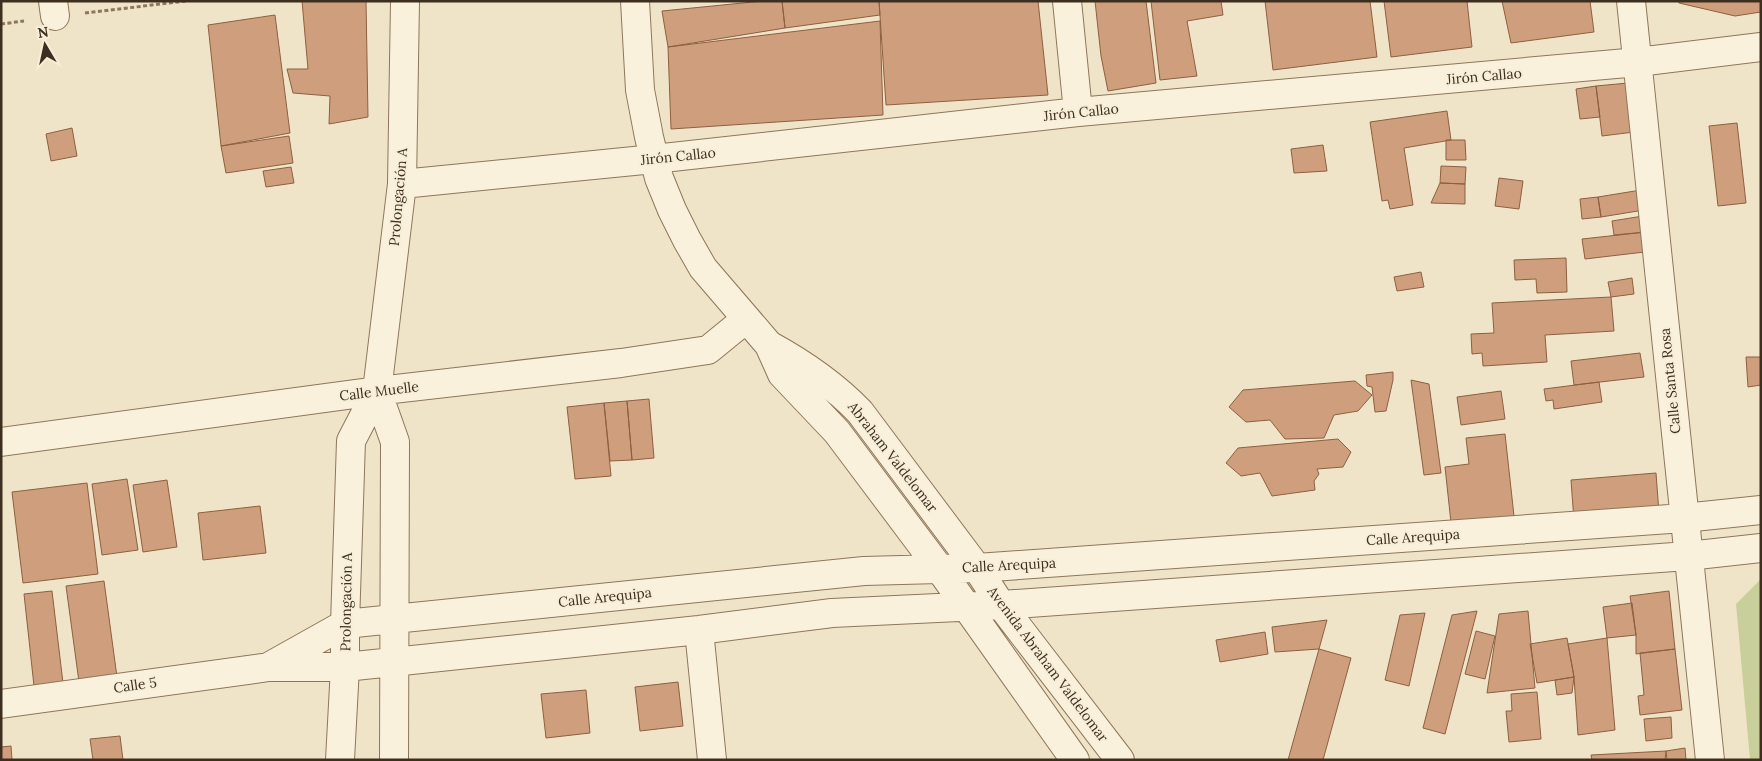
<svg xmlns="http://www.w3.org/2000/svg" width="1762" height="761" viewBox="0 0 1762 761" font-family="Lora,serif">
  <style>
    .green { fill: #c9cf9b }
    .building { fill: #cf9f7d; stroke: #8d5f41 }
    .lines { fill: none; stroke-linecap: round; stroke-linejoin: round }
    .minor-casing { stroke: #8d765c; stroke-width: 30 }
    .path { stroke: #8d765c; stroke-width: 3; stroke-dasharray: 4 2.5; stroke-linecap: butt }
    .minor { stroke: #faf1dc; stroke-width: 28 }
    .labels { text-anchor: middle; stroke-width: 4; stroke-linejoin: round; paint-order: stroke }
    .street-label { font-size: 14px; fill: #3d2e20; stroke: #f7eed8 }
  </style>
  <rect width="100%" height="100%" fill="#f0e4c8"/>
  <path class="green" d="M1761,579V760H1750L1736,604Z"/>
  <path class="building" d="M302,1H366L368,117L329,124L330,96L293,93L287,69H308Z
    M763,1H782L785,28L668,47L662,11Z
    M782,1H879L880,15L785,28Z
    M879,1H1038L1048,95L886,105Z
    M1095,1H1146L1156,83L1108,91L1101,56Z
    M1151,1H1221L1223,15L1187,21L1197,76L1160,80Z
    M1265,1H1370L1377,57L1273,70Z
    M1384,1H1467L1472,47L1391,57Z
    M1502,1H1590L1594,32L1511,43Z
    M1678,1H1761V12L1735,16L1679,3Z
    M275,15L290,133L221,146L208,25Z
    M880,21L883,115L671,129L668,47Z
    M1628,83L1634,132L1602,136L1596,86Z
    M1596,86L1600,117L1580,119L1576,89Z
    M1447,111L1451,140L1404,148L1413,205L1390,209L1388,200L1382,201L1370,122Z
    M1737,123L1746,203L1718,206L1709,126Z
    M72,128L77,156L51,161L46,134Z
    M289,136L293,163L226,173L221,146Z
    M1446,140H1465L1466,160H1446Z
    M1323,145L1327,171L1294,173L1291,149Z
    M1441,166L1466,167L1465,184L1440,183Z
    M291,167L294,183L266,187L263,171Z
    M1499,178L1523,181L1519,209L1495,206Z
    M1440,183L1465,184V204L1431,203Z
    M1641,190L1644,210L1601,217L1598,197Z
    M1598,197L1601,217L1582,219L1580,199Z
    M1643,216L1646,232L1614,235L1612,221Z
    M1646,232L1653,251L1585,259L1582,239Z
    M1566,258L1567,292L1537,293L1536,279L1515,280L1514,260Z
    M1421,272L1424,287L1397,291L1394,277Z
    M1632,278L1634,294L1611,297L1608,282Z
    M1611,297L1614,331L1545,335L1547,362L1483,366L1482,353L1472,354L1471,334L1494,333L1492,303Z
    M1640,353L1644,377L1574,385L1571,361Z
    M1746,357H1761V385L1748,387Z
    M1393,372V380L1386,411L1375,412L1372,387L1367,386L1366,375Z
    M1411,380L1429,384L1441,473L1424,475Z
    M1355,381L1372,395L1358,411L1334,415L1324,438L1285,439L1270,420L1246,422L1229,407L1243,390Z
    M1599,382L1602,402L1554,409L1553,400L1546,401L1544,389Z
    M1501,391L1505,419L1461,425L1457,397Z
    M649,399L654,458L632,460L627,401Z
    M627,401L632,460L610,461L604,403Z
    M604,403L611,476L575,479L567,407Z
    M1505,434L1515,525L1452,532L1445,467L1469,464L1466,438Z
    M1338,439L1351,452L1343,467L1317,469L1319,474L1314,481L1315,490L1272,496L1260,473L1241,476L1226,463L1238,448Z
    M1656,473L1659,513L1574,521L1571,480Z
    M127,479L138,550L102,555L92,484Z
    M167,480L177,547L143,552L133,485Z
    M87,483L98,574L23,583L12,492Z
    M260,506L266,553L203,560L198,513Z
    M104,581L117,677L79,682L66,586Z
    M52,591L63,683L34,686L24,594Z
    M1669,591L1675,649L1636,654V635L1630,596Z
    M1632,603L1636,635L1607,638L1603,607Z
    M1477,611L1445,734L1423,728L1452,615Z
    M1528,611L1535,688L1487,693L1499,614Z
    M1425,613L1409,686L1385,680L1400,615Z
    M1327,620L1319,649L1275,652L1272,627Z
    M1476,631L1495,636L1485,679L1465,674Z
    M1265,632L1268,654L1220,662L1216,640Z
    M1567,638L1574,677L1537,683L1530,644Z
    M1607,638L1615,730L1578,735L1574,677L1568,644Z
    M1319,649L1351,658L1323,760H1288Z
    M1675,649L1682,710L1640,715L1638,696L1644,695L1640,653Z
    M1574,677L1572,693L1557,695L1555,680Z
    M678,682L683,726L640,731L635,687Z
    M586,690L590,733L546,738L541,694Z
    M1537,692L1541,739L1509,742L1506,711H1512L1511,694Z
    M1671,717L1672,738L1646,741L1644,719Z
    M120,736L123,760H93L90,739Z
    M11,746L12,760H1V747Z
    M1685,748L1686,760H1667L1666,751Z
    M1666,751L1665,760H1592L1591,755Z"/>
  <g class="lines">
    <defs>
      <path id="minor" d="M53,1L55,16
        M635,1L640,90L649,137L659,178L672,210L687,240L703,268L769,345L782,374L837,432L939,568L1075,760
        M1067,1L1078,112
        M1631,1L1710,760
        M402,184L654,159L1078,112L1638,62L1761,47
        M769,345C802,363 834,385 860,412L977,568L1001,605L1120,760
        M377,391L395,442L394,760
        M1,442L377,391L621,363L708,350L746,319
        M699,630L712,760
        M270,666L345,624L864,571L977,568L1684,518L1761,510
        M1,704L269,667H345L699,630L832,613L1001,605L1688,556L1761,548
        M340,760L345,667V624L351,441L377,391L402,184L405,1"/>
    </defs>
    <use href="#minor" class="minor-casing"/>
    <path class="path" d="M85,13L186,1
      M1,24L24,21"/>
    <use href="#minor" class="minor"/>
  </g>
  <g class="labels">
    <g class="street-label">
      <text transform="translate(1484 76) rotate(-5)" y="5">Jirón Callao</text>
      <text transform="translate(1081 112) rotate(-6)" y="5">Jirón Callao</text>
      <text transform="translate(678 156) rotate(-6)" y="5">Jirón Callao</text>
      <text transform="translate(398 197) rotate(-85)" y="5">Prolongación A</text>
      <text transform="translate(1670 381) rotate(-96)" y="5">Calle Santa Rosa</text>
      <text transform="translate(379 391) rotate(-7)" y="5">Calle Muelle</text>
      <text transform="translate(893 457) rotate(52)" y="5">Abraham Valdelomar</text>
      <text transform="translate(1413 537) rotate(-4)" y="5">Calle Arequipa</text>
      <text transform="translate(1009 565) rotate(-3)" y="5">Calle Arequipa</text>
      <text transform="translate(605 597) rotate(-6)" y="5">Calle Arequipa</text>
      <text transform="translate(346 602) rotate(-89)" y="5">Prolongación A</text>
      <text transform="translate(1048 664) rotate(53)" y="5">Avenida Abraham Valdelomar</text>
      <text transform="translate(135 685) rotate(-8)" y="5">Calle 5</text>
    </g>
  </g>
  <rect width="1762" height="761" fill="none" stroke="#3d2e20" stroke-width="5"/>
  <g transform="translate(45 45) rotate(351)" stroke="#f7eed8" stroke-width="4" paint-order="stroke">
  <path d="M0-4L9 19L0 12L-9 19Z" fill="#3d2e20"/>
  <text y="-8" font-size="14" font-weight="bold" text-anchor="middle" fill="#3d2e20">N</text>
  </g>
</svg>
